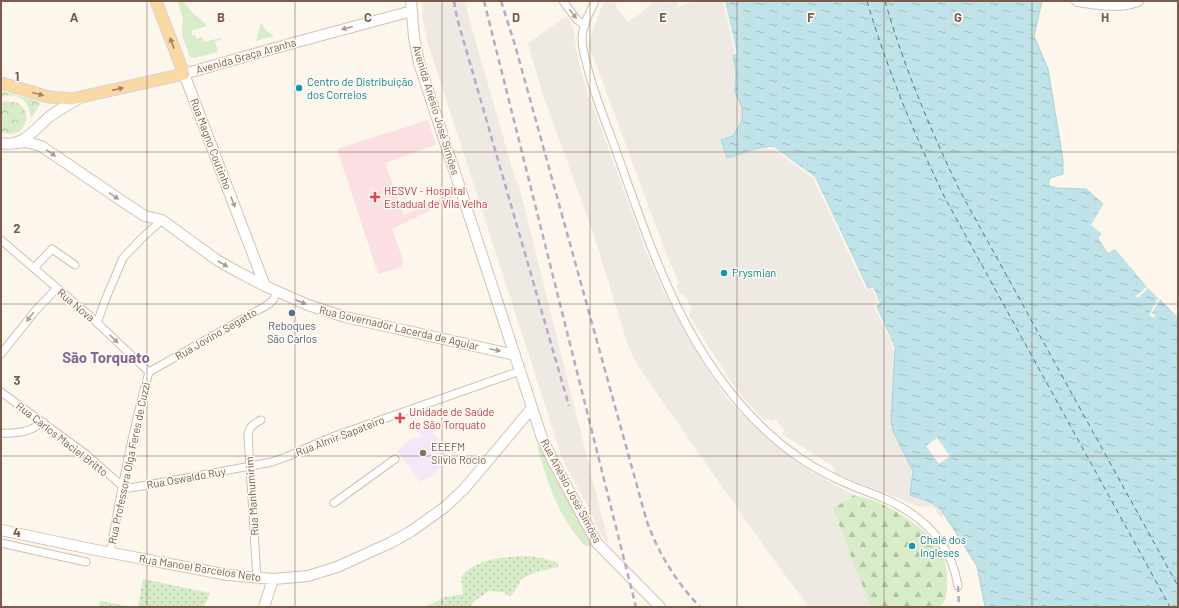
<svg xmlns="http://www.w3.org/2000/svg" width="1179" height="608" viewBox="0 0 1179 608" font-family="Barlow,sans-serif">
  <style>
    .industrial { fill: #efe9e4 }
    .education { fill: #f3e8fa }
    .medical { fill: #fbdfe3 }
    .grass { fill: url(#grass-dots) }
    .forest { fill: url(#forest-firs) }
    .park { fill: url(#park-crowns) }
    .garden { fill: #d8ecc9 }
    .water { fill: url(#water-ripples); stroke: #a5d3da }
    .pier { fill: #fdf6ec }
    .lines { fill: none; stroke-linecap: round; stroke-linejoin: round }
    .ferry { stroke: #437c86; stroke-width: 1; stroke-dasharray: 5 4; stroke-linecap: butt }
    .street-casing { stroke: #d1beb0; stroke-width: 9 }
    .secondary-casing { stroke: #d6c0b0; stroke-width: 12 }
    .primary-casing { stroke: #dad1cd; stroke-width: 13 }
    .street { stroke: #fff; stroke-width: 7 }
    .secondary { stroke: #fff; stroke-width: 10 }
    .primary { stroke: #fbd9a5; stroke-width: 11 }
    .rail { stroke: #b9a8c9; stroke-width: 2.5; stroke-dasharray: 6 4; stroke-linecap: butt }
    .oneway { fill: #af9d94 }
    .oneway2 { fill: #a18267 }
    .grid { fill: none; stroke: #7a5c4d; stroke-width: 1; stroke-opacity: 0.55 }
    .culture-dot { fill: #0f9aa8; stroke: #fffaf3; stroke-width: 1.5 }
    .health-dot { fill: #e0444e; stroke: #fffaf3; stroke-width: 1.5 }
    .service-dot { fill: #5c6f8a; stroke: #fffaf3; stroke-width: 1.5 }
    .education-dot { fill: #8d6e63; stroke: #fffaf3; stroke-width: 1.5 }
    .labels { text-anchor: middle; stroke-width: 3; stroke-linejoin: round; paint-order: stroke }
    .street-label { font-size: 11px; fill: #7a5c4d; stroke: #fffaf3 }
    .culture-label { font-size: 11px; fill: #0d838f; stroke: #fffaf3; text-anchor: start }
    .health-label { font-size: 11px; fill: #be3a42; stroke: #fffaf3; text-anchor: start }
    .service-label { font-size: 11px; fill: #4e5e75; stroke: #fffaf3 }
    .education-label { font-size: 11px; fill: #785e54; stroke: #fffaf3; text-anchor: start }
    .district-label { font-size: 15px; font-weight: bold; fill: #846695; stroke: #fffaf3 }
    .grid-label { font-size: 13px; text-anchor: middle; font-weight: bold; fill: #7a5c4d; stroke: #fffaf3; stroke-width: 3; stroke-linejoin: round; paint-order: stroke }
  </style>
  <defs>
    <pattern id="grass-dots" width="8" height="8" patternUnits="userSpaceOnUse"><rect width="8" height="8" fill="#d8ecc9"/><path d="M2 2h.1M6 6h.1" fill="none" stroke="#b4c2a5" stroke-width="1.8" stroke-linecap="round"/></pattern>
    <pattern id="forest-firs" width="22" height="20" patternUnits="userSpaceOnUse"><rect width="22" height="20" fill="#d8ecc9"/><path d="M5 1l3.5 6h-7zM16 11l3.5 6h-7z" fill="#b4c2a5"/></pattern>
    <pattern id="park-crowns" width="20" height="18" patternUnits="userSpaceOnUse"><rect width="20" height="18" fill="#d8ecc9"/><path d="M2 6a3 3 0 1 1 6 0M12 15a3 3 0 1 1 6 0" fill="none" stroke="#b4c2a5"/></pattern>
    <pattern id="water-ripples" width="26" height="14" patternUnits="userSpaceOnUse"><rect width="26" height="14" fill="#bfe3e8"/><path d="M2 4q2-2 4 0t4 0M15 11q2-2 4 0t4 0" fill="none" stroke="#a0bbbe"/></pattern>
  </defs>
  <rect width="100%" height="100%" fill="#fdf6ec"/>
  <path class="industrial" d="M422,1H465L469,18L516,182H518L609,545L600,533L587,504L563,461L427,40L422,15L423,13Z
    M604,1L610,2L614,1L619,11L628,21L640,14L654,1H664L665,3L669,1H677L679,7L694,1H725L737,53L733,55L736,70L735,92L742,107V121L733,136L727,158L761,147H774L815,177L873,287L895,349L891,420L893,431L913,471L910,495L930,502L938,506L944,515L941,517L934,508L928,506L923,508L834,473V467L782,434L785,431L775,419L771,421L769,419L764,420L744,399L729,379L689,315L692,308L684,294L681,295L676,285L679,284L666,253L588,43Z
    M567,16L573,28L577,54L583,79L645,249L664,293L710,373L726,397L735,407L769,439L808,470L854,495L833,510L854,565L871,607H809L768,552L646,378L634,359L626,339L595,238L542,92L528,43Z"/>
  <path class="education" d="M425,424L441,442V448L452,457L433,475L420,482L397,451L413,438L422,436L417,431Z"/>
  <path class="medical" d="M428,120L436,145L385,163L404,215L452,193L454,199L392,229L404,263L401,264L402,267L378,274L337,149Z"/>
  <path class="grass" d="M527,556L542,558L558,563V567L536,572L521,579L517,588L510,597L503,592L489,591L473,602L471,607H425L445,597L463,594L461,577C475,558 505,557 527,556Z
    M143,579L210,593L204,607H138Z
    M100,601L133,607H99Z"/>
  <path class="forest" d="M854,495C858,497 860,496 863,497C867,498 871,500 875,501C898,511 931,531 942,554C946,563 947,572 947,581C947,591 948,600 940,607H871L854,565L833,509Z"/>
  <path class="park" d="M1,91L41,102L31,119C31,102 17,91 1,97Z
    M6,101L18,103C36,116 22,141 1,132V103Z"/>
  <path class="garden" d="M177,1H183L193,13L207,25V26L191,31L192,35H195L196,39L202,37L204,42L220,38L221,40L215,41L218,52L194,58L190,57L182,35L183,18Z
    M261,23L267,31L274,36L256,41Z
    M537,445L540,448L594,547L584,545C557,514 548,484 537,445Z"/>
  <path class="water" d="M725,1H1042L1034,36L1048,69L1063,160V174L1050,178L1048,185L1056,188L1086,189L1103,204L1092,224L1103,234L1098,238L1108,253L1115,249L1147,287L1178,318V607H985L977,566L942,511C934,501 922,500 910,495L913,471L893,431L891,420L895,349L892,341L876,305L880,303L873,287L868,289L815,177L774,147H761L727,158L721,140L733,136L742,121V107L735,92L736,70L733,55L737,53Z"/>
  <path class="pier" d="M723,1H725L737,53L733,55L732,53L735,52Z
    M767,147H774L815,177L868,289L873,287L880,303L876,306L892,341L895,350L893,351L891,341L874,306V304L878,302L872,289L868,291L866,290L813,178L773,149H768Z
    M1103,204L1105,206L1094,224L1104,234V236L1100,238L1108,250L1114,247L1116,248L1149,286L1178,315V318L1160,299L1152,313L1155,315L1154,318L1149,315L1158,298L1148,288L1138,298L1135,296L1147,287L1115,249L1108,253L1098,238L1102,234L1091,225Z
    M937,438L950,456L939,464L926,446Z"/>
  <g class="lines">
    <path class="ferry" d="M867,1C887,69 914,134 945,198L1170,607
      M885,1C904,67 930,129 960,191L1178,586"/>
    <defs>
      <path id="street" d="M563,1L577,20L585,25
        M595,1C590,13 582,25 582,39C582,46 584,54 586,61C592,89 603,115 613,142C650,245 682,352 765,430C785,449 809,466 835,478C850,486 867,491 883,498C923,515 951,542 958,586
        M1,240L57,288L91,317L149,372
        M34,268L52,249L75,265
        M97,323L106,298L123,258L142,238L162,220
        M1,354L36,310L57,288
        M149,372L269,304L273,300L277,292
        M1,392L87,455L122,486L129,488L142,486L272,462L286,457L332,437L520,371
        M1,433C17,434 30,432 43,422
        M334,503L395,459
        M1,543L86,562
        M110,553C121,492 132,432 149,372
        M257,578L248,435C249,426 254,424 261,420"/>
      <path id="secondary" d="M411,1L414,37L419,63L542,438L554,463L597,543L660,607
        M1077,1C1098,4 1118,8 1138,1
        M1,143C22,148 34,130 48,118C58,110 69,104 80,98
        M17,143L27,142L41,146L131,207L145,216L162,220L217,260L238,272L265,286L308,305L345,317L515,355
        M265,286L184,74L293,43L412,11
        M1,530L91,549L228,575L273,579L308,576L337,567L390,543L410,532L445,507L465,488L532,408
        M264,607L273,579"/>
      <path id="primary" d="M1,83L49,97L72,99L184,74L156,1"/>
    </defs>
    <use href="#street" class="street-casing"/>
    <use href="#secondary" class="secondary-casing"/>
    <use href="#primary" class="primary-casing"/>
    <use href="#street" class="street"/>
    <use href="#secondary" class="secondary"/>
    <use href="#primary" class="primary"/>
    <path class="rail" d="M454,1L457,18L569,406
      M484,1L636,607
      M501,1L515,45L647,522C659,554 676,582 700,607
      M958,586L959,607"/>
  </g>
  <defs><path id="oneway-solid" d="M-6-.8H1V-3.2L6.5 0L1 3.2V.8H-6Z"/></defs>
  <g class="oneway">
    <use href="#oneway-solid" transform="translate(573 14) rotate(53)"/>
    <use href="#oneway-solid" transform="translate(347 28) rotate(165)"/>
    <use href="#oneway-solid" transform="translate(51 153) rotate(35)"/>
    <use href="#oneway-solid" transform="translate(114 196) rotate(34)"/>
    <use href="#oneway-solid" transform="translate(233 202) rotate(69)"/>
    <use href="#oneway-solid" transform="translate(223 264) rotate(30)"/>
    <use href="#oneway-solid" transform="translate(301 302) rotate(23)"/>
    <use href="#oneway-solid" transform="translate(30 317) rotate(128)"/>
    <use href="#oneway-solid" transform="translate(114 339) rotate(44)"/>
    <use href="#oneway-solid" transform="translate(495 350) rotate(12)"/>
  </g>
  <g class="oneway2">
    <use href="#oneway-solid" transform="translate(172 43) rotate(-111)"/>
    <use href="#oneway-solid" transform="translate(118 89) rotate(-13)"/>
    <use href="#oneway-solid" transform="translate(38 94) rotate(15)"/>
  </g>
  <path class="grid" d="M147,1V607M295,1V607M442,1V607M590,1V607M737,1V607M884,1V607M1032,1V607M1,152H1178M1,304H1178M1,456H1178"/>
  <g class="culture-dot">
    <circle cx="299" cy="88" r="4"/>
    <circle cx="724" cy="273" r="4"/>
    <circle cx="912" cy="546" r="4"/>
  </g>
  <g class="health-dot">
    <path d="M373 191h4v4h4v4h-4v4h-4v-4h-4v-4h4z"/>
    <path d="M398 412h4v4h4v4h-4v4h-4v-4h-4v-4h4z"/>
  </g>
  <circle class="service-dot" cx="292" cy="313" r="4"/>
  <circle class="education-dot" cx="423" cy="453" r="4"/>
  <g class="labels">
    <g class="street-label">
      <text transform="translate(246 56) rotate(-16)" y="4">Avenida Graça Aranha</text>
      <text transform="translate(436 110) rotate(73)" y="4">Avenida Anésio José Simões</text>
      <text transform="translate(211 144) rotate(69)" y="4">Rua Magno Coutinho</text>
      <text transform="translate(76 305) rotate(40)" y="4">Rua Nova</text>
      <text transform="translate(399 328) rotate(13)" y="4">Rua Governador Lacerda de Aguiar</text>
      <text transform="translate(216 334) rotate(-30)" y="4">Rua Jovino Segatto</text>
      <text transform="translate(340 436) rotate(-21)" y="4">Rua Almir Sapateiro</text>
      <text transform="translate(62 439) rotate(38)" y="4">Rua Carlos Maciel Britto</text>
      <text transform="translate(129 463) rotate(-78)" y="4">Rua Professora Olga Feres de Cuzzi</text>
      <text transform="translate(186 478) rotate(-10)" y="4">Rua Oswaldo Ruy</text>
      <text transform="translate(571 491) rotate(62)" y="4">Rua Anésio José Simões</text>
      <text transform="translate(252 496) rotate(-94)" y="4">Rua Manhumirim</text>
      <text transform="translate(200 568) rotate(9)" y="4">Rua Manoel Barcelos Neto</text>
    </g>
    <g class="culture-label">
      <text x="307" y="86">Centro de Distribuição<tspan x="307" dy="13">dos Correios</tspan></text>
      <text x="732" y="277">Prysmian</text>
      <text x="920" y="544">Chalé dos<tspan x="920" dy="13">Ingleses</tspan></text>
    </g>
    <g class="health-label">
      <text x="384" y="195">HESVV - Hospital<tspan x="384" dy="13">Estadual de Vila Velha</tspan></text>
      <text x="409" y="416">Unidade de Saúde<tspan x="409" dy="13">de São Torquato</tspan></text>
    </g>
    <g class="service-label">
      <text x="292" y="330">Reboques<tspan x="292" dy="13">São Carlos</tspan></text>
    </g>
    <g class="education-label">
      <text x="431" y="451">EEEFM<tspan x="431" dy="13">Silvio Rocio</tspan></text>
    </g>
    <g class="district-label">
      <text x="106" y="363">São Torquato</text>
    </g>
  </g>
  <g class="grid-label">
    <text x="74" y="22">A</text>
    <text x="221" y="22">B</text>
    <text x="368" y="22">C</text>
    <text x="516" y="22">D</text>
    <text x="663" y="22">E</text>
    <text x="811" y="22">F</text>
    <text x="958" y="22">G</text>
    <text x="1105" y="22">H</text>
    <text x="17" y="81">1</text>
    <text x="17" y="233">2</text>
    <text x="17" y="385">3</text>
    <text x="17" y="537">4</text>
  </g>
  <rect width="1179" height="608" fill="none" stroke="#7a5c4d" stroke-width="4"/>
</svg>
